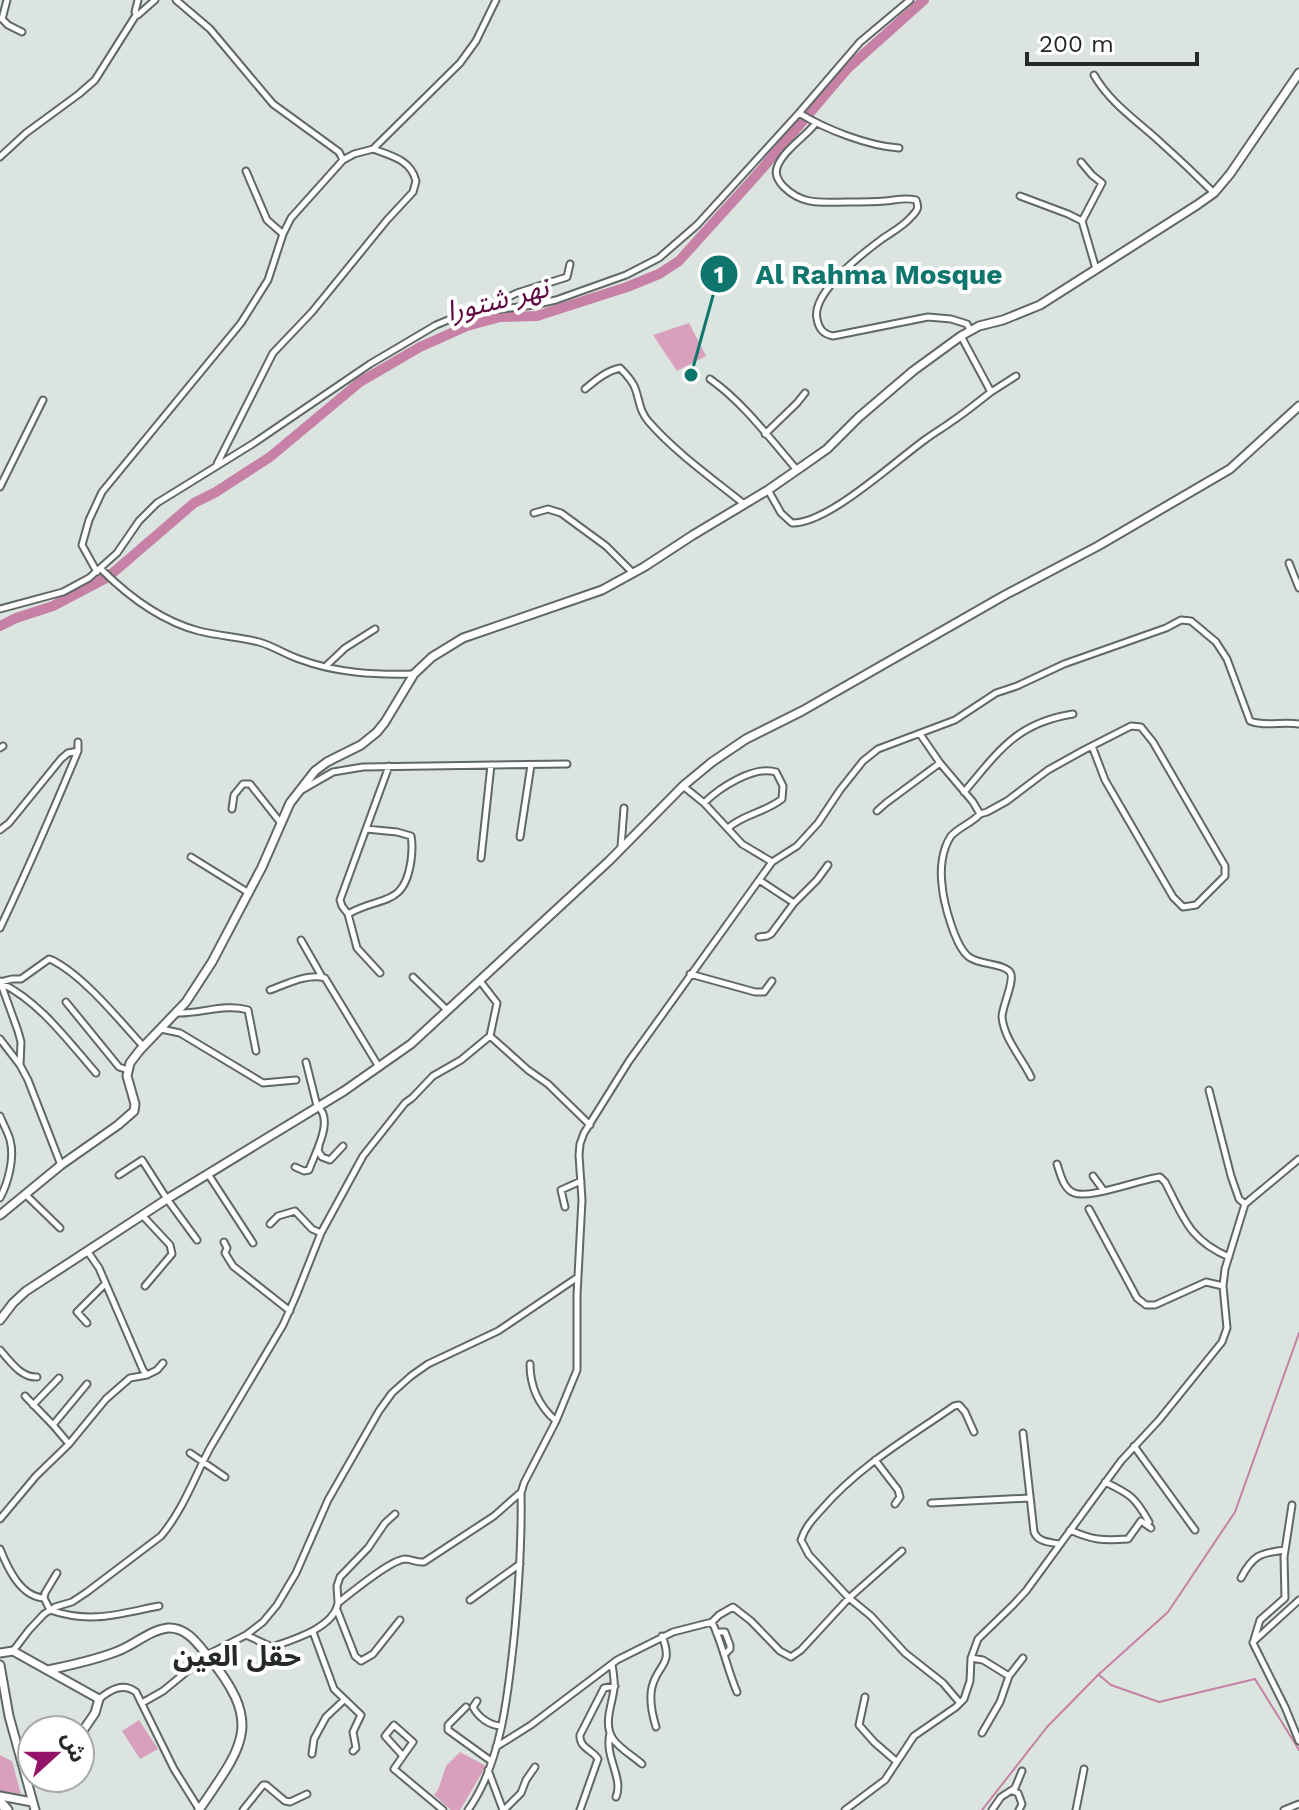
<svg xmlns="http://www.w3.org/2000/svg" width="1299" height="1810" viewBox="0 0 1299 1810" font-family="'Work Sans','Noto Sans Arabic',sans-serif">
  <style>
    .green { fill: #d9a0be }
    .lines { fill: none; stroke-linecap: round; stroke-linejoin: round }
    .stream { stroke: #c780a6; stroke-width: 2 }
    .river { stroke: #c780a6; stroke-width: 10 }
    .street-casing { stroke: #606864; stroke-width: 9 }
    .secondary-casing { stroke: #606864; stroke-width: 11 }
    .highway-casing { stroke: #606864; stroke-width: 13 }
    .street { stroke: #fff; stroke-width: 5 }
    .secondary { stroke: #fff; stroke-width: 7 }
    .highway { stroke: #fff; stroke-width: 9 }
    .labels { text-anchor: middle; stroke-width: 8; stroke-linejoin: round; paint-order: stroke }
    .water-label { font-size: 28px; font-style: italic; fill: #5e0741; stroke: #fff }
    .neighbourhood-label { font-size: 28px; font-weight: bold; fill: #252927; stroke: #fff }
    .leader { fill: none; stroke: #0f766e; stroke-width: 3 }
    .callout-dot { fill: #0f766e; stroke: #fff; stroke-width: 3 }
    .mark-label { font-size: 24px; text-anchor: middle; font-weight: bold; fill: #fff }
    .callout-label { font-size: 28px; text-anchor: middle; font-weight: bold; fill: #0f766e; stroke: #fff; stroke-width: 8; stroke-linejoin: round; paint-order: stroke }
  </style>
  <rect width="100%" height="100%" fill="#dbe4df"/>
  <path class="green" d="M689,323L706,356L677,371L653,335Z
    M139,1720L158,1749L140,1759L122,1731Z
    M460,1752L486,1766L460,1810H451L434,1795L438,1790L446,1766Z
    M0,1755L12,1761L21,1794L0,1791Z"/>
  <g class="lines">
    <path class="stream" d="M1099,1675L1111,1685L1159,1702L1255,1679L1299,1750
      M982,1810L1047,1727L1098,1675L1168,1612L1235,1512L1299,1333"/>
    <path class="river" d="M0,626L16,618L53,606L108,577L194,503L216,492L270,457L360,382L420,347L467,326L500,317L537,316L627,287L659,274L679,261L761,170L848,68L924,0"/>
    <defs>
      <path id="street" d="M7,0L2,19L8,25L22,32
        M138,0L135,12L138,15L155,0
        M176,0L210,29L273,104L339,152L343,160
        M1094,75C1110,103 1136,120 1159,141C1178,158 1196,175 1214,193
        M799,113C825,129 868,146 899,148
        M815,124C805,137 785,149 778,165C774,173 778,181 784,187C803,206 823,202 848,202C860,202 873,202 885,201C896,200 905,197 916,200C919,207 918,210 912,216C904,226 892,232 882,239C863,253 811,293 817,319C819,329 823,334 833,336L928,317L951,319L967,324L970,330
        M0,157L26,133L79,94L95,80L136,15
        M1081,162L1092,175L1102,183L1082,221
        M246,171L267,220L283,234
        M1020,196L1068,214L1082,221L1096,269
        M485,308L517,293L567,277L570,264
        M961,336L991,392L1016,376
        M710,379C744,403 770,439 797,470
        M585,389C596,380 606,371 620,368C626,374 632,380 635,388C640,401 639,411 649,422C675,452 713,479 744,504
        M765,434L797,403L805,393
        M217,464L273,353L312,312L387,220L413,192L416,181C411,160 392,156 373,149
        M0,487L43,400
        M768,490L781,513L792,523C828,524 895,461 926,439C934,433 943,428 951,422C965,413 978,402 991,392
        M534,513L548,509L561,513L606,546L633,573
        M1289,563L1299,588
        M101,569C128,596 161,621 199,631C219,636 239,637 259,642C273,646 285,654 299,659C336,673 374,675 414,674
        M97,572L82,545L89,520L102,492L241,323L268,280L283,234L291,218L343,160L354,154L373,149L460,63L476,41L496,0
        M0,609L63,592L89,578L117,553L139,521L157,503L254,443L370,364L436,325L453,318L477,312L534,305L556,300L626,275L659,258L697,225L799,113L860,42L910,0
        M326,666L345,648L375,629
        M920,734L940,763L973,802L980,814C972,823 959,827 951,836C942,849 940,869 942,884C943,901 955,947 969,957C980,965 1001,963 1009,971C1017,977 1002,1006 1002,1017C1004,1039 1022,1058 1031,1077
        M0,748L3,746
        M683,786L704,803L742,844L772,862
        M300,791L333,772L363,767L567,764
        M964,792C999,751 1016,723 1073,714
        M704,803C719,788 754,765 776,772L783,786L782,799C764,813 744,814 728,828
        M232,809L234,795L243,784H250L280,822
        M877,811L886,803L940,763
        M980,814L987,812L1007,801L1048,770L1084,750L1131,726L1141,727L1153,742L1225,866V876L1196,905L1183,907L1173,897L1105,780L1092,746
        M366,829L397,832L411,836C413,845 412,852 411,861C404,908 381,895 348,914L342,906L340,900L389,766
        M0,830L9,823L61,759L68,753L78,751
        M520,837L531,765
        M621,847L624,808
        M191,857L249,893
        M481,858L491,765
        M759,880L794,903L817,880L828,865
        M348,914L357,948L380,973
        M0,928C28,869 53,811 78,751V742
        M759,937L767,936L771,934L794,903
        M301,940L321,975
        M690,974L755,992H764L772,981
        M413,977L447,1010
        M0,981L18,1031L21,1042L20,1065L28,1080L61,1165
        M480,981L497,1003L490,1036L528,1070L548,1084L590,1125
        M0,982L12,979H21L49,959L52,960C84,976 119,1020 143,1046
        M1,983C40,1002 68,1041 96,1073
        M270,990C287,984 307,973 325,978L379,1067
        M66,1002L119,1067L128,1070
        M177,1013C200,1014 226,1003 248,1010L256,1051
        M161,1029L180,1033L263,1083L296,1080
        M0,1039L20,1065
        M1209,1090L1231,1176L1239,1199L1245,1204
        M0,1116C3,1124 8,1132 10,1140C15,1158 8,1183 0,1198
        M319,1147L318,1151L322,1157L330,1160L343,1146
        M1057,1164C1060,1173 1063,1187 1072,1192C1086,1201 1141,1179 1160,1177L1165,1182C1184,1218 1189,1240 1229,1257
        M295,1167L304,1171L309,1170C315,1153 335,1119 317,1106L306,1062
        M208,1174L253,1243
        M119,1175L142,1160L167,1199L197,1240
        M1093,1176L1104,1191
        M25,1194L60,1228
        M565,1207L561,1190L581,1181
        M1089,1209L1137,1298L1146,1305H1155L1206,1282L1223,1286
        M142,1215L170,1245L172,1254L145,1286
        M270,1224L278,1216L295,1211L312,1229L321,1233
        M224,1242L227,1248L225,1253L233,1266L290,1311
        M88,1252L99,1268L143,1370L147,1375
        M87,1323L77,1312L105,1284
        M0,1350C10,1361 21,1378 37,1377
        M530,1364C530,1387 539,1406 556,1421
        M25,1396L53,1425
        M33,1405L59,1378
        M1023,1433L1034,1532C1038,1542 1049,1542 1059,1544
        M69,1444L106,1399L130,1378L147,1375L157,1370L163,1363
        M1134,1446L1195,1530
        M190,1453L225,1477
        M875,1460L898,1490L900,1497L895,1504
        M1105,1482C1130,1494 1135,1497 1149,1522
        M931,1503L1029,1498
        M1292,1505L1284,1557L1285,1598L1260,1620L1253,1643L1285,1707L1299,1741
        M0,1519L36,1476L69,1444L53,1425L87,1384
        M1070,1530C1092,1540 1103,1541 1128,1539L1141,1521L1151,1528
        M0,1549C8,1569 21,1597 44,1598L50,1610C91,1624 118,1614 159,1606
        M902,1551L849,1598L809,1555L801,1540C805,1527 813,1519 822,1509C859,1466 908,1438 954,1406L959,1405L965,1412L974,1432
        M1241,1578C1253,1555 1260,1553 1285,1550
        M44,1598L45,1593L57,1573
        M470,1600L520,1564
        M338,1602L337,1586L340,1577L368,1548L385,1523L395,1514
        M337,1610L355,1656L361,1661L373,1654L400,1620
        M712,1622C723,1645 727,1669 737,1692
        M313,1632L334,1689L361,1715L353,1732L356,1748L353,1751
        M716,1632H725L730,1645V1649L725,1654
        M246,1635L272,1647C292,1640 334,1628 338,1603C351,1593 390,1560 405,1559C412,1559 416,1563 424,1562L494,1516L520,1493
        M1253,1642L1299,1600
        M13,1651L29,1630L44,1614L55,1607L72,1602L87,1592L161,1536C183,1510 194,1478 210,1448L283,1325L296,1296L321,1233L363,1156L405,1103L412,1098L433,1076L461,1060L490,1036
        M971,1658L983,1660L1009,1676L1000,1702L982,1733
        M612,1664C613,1672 615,1681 614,1689C612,1705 603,1724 613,1739C620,1749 633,1756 642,1764
        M1009,1676L1023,1658
        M865,1697L859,1725L874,1742L897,1762
        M99,1699C110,1690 123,1682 136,1692L174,1769L199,1809
        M477,1701L473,1707C478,1717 489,1725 500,1726
        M142,1703L163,1691L207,1655L246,1635L263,1622L277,1605L296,1573L328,1500L379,1411L392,1393L411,1376L428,1364L498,1331L578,1277
        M466,1707L448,1725V1730L491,1761
        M656,1727C652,1714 649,1700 652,1687C658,1663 674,1666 662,1636
        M610,1733C604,1757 624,1778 616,1797
        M496,1747L531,1725L617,1660L673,1632L712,1622L719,1615L733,1607L751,1621L780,1651L791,1657L801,1650L849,1598L871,1616L905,1653L943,1683L960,1703
        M312,1754L314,1739L326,1717L344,1700
        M403,1756L413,1742L394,1725L385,1736L403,1756L394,1769L443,1810
        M488,1770L503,1810
        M1012,1791L1018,1793L1022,1804L1019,1810
        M243,1810L263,1785H266L285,1801L290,1802L307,1794
        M468,1810C503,1761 509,1686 515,1628C519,1583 522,1538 521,1493L524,1483L556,1421L577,1370V1295L582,1200L579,1155L580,1144L584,1133L629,1061L772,862L797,846L818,823L840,790L863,761L878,749L955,720L996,693L1017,686L1064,664L1166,628L1181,620L1191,621L1216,642L1227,659L1250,721C1264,727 1283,721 1299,724
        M504,1810L521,1793L526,1780L535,1767
        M580,1810L598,1759C593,1750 579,1748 580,1735L604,1688L615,1686
        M845,1810L885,1780L914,1736L956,1707L964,1699L970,1681L971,1658L978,1639L1013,1605L1026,1591L1121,1461L1159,1420L1222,1342L1227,1328L1223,1286L1225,1269L1245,1204L1299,1159
        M992,1810L1001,1797L1015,1788L1022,1771
        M1076,1810L1084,1769
        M1284,1810L1299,1804"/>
      <path id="secondary" d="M0,1215L61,1165L118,1125L134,1111L135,1104L127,1076L130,1063L140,1050L186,1002L212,962L262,867L290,803L315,771L327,762L361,745L377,732L385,722L414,674L432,657L463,638L602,590L644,567L693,535L768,490L807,463L827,449L859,417L913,371L961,336L979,326L1003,320L1040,305L1197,205L1214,193L1230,174L1299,73
        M0,1320L13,1303L26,1291L167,1199L344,1091L411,1044L609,861L683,786L712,762L746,739L802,711L1005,595L1098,546L1230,469L1299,406
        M0,1653L13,1651L99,1699L95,1713L80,1735
        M0,1665L9,1716L35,1810
        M48,1670C71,1665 96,1660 118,1651C134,1645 150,1630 168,1628C186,1627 197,1643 207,1655C264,1724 244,1744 199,1810
        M0,1796L32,1802"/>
      <path id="highway" d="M0,1802L7,1810"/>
    </defs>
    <use href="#street" class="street-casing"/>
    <use href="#secondary" class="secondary-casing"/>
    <use href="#highway" class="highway-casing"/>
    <use href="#street" class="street"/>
    <use href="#secondary" class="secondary"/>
    <use href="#highway" class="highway"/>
  </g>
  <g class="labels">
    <g class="water-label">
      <text transform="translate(497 299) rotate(-14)" y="10">نهر شتورا</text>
    </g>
    <g class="neighbourhood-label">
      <text x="237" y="1666">حقل العين</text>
    </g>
  </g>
  <path class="leader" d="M691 375L719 274"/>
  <g class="callout-dot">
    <circle cx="691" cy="375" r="8"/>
    <circle cx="719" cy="274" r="20"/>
  </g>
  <g class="mark-label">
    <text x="719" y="283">1</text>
  </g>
  <g class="callout-label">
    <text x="879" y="284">Al Rahma Mosque</text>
  </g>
  <g transform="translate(56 1754) rotate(69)"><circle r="38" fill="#ffffff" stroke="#a8a9a9" stroke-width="2"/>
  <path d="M0-6L14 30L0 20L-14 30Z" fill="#951269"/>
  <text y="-12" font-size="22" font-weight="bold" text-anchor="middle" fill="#252927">ش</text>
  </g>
  <path d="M1027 52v12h170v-12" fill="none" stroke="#252927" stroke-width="4"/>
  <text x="1039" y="52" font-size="24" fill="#252927" stroke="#ffffff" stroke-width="6" paint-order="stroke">200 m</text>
</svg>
